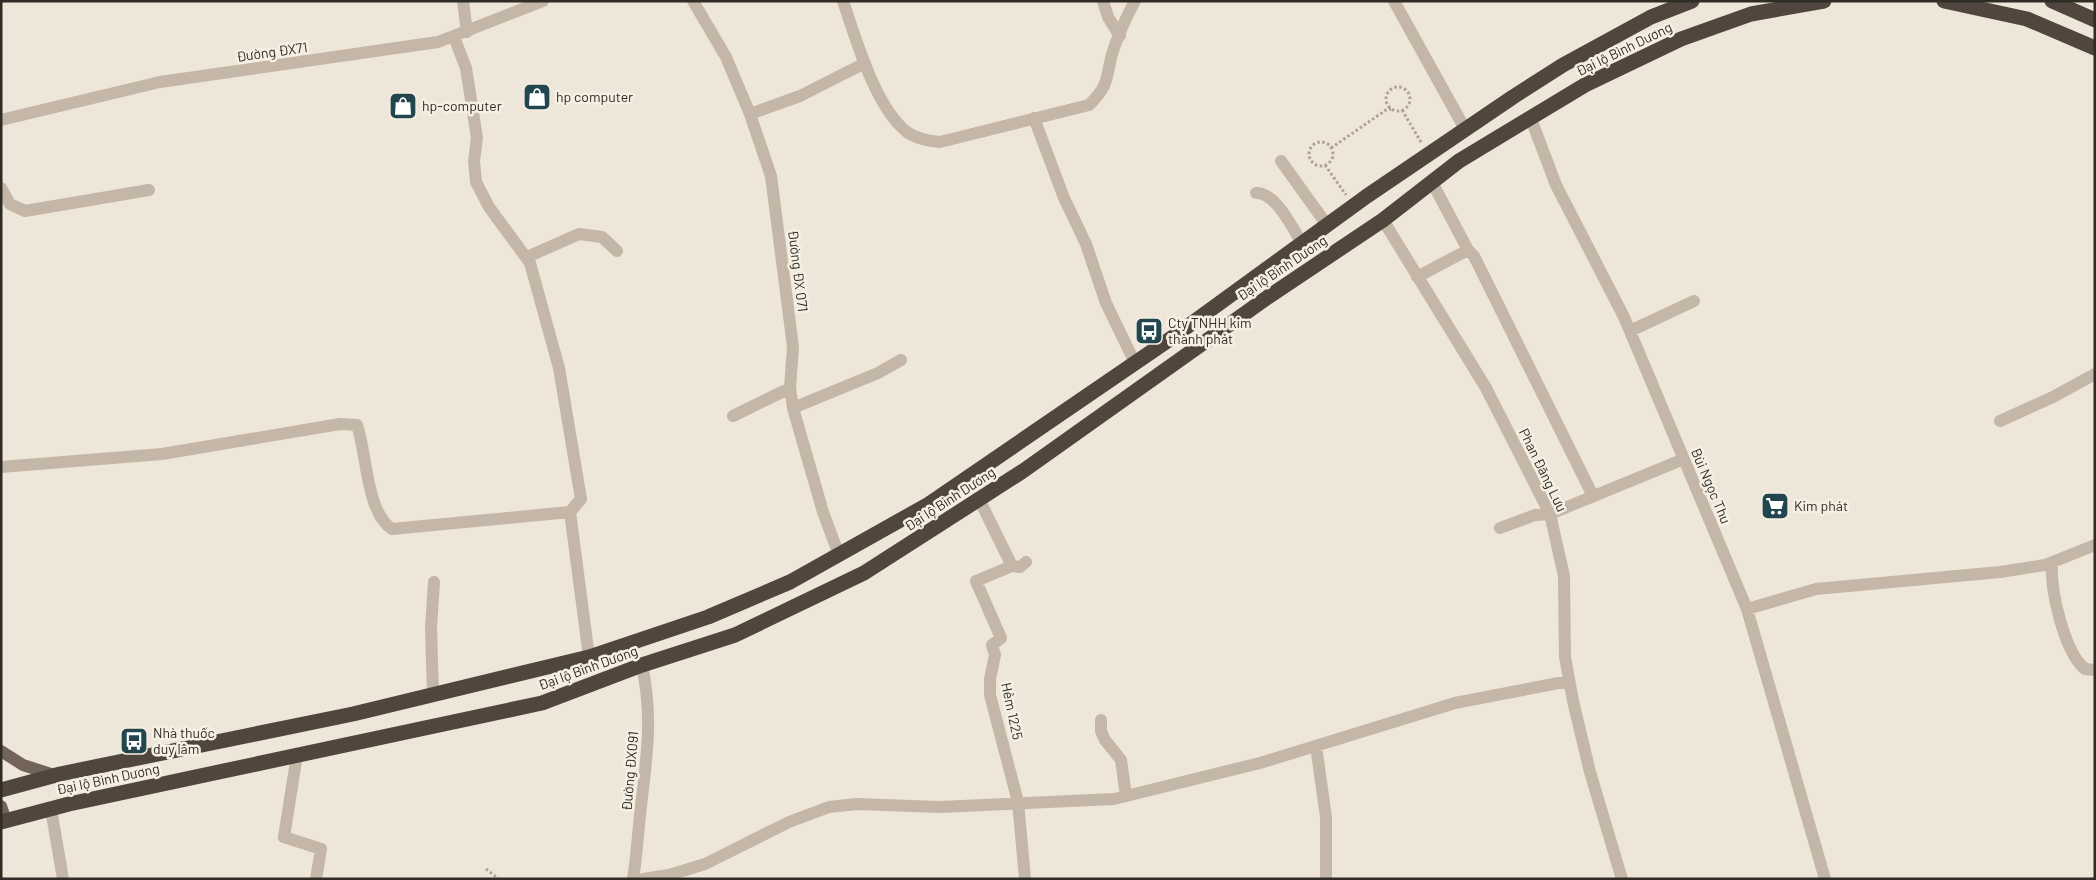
<svg xmlns="http://www.w3.org/2000/svg" width="2096" height="880" viewBox="0 0 2096 880" font-family="Barlow,sans-serif">
  <style>
    .lines { fill: none; stroke-linecap: round; stroke-linejoin: round }
    .path { stroke: #b0a291; stroke-width: 3; stroke-dasharray: 2.5 2.5; stroke-linecap: butt }
    .minor { stroke: #c4b7a7; stroke-width: 12 }
    .major { stroke: #726459; stroke-width: 12 }
    .highway { stroke: #51463e; stroke-width: 15 }
    .labels { text-anchor: middle; stroke-width: 5; stroke-linejoin: round; paint-order: stroke }
    .street-label { font-size: 14px; fill: #312b26; stroke: #f6f0e4 }
    .poi-label { font-size: 14px; fill: #312b26; stroke: #f6f0e4; text-anchor: start }
  </style>
  <rect width="100%" height="100%" fill="#eee6d9"/>
  <g class="lines">
    <path class="path" d="M1386 99a12 12 0 1 1 24 0a12 12 0 1 1-24 0Z
      M1402,110L1421,142
      M1309 154a12 12 0 1 1 24 0a12 12 0 1 1-24 0Z
      M1331,148L1386,110L1391,109
      M1325,165L1346,195
      M486,869L499,879"/>
    <path class="minor" d="M463,1L467,32
      M693,1L726,57L750,114L771,176L793,347L790,388L793,408L823,512L839,555
      M843,1C856,39 875,107 907,132C916,139 929,141 940,142L1089,105C1107,87 1106,82 1111,58C1116,39 1126,18 1135,1
      M1103,1L1108,17L1120,36
      M1394,1L1465,129
      M454,37L466,68L477,138L474,161L476,182L489,207L530,263L559,368L581,499L570,512L589,657
      M750,114L800,96L865,63
      M1034,118L1064,198L1086,244L1106,303L1135,363
      M1531,119L1556,185L1624,317L1747,609L1825,879
      M1,120L160,82L438,42L543,1
      M1281,161L1327,225
      M1432,182L1468,250
      M1,188L10,204L25,211L149,190
      M1256,193C1277,193 1292,228 1302,243
      M1383,220L1486,388L1550,514L1564,576L1565,657L1573,701L1590,772L1622,879
      M527,257L579,234L602,237L617,251
      M1417,277L1468,250L1474,256L1593,496
      M1630,331L1694,301
      M793,408L878,373L901,360
      M733,416L790,388
      M2000,421L2053,397L2095,374
      M1,467L162,454L340,424L357,425C367,454 366,512 392,529L570,512
      M979,499L1012,566
      M1500,528L1535,515L1550,514L1684,459
      M2052,563C2050,589 2064,652 2085,669L2095,670
      M1012,566L976,581L1001,638L992,645L995,655L990,679V695L1018,802L1025,879
      M1012,566L1020,567L1026,562
      M1747,609L1816,589L2000,572L2045,565L2095,545
      M433,694L431,628L434,582
      M1101,720V731L1105,740L1121,760L1126,796
      M1316,746L1326,817V879
      M297,755L284,837L321,849L316,879
      M51,809L63,879
      M633,879C637,855 638,831 641,806C647,754 653,718 642,665
      M643,879L669,875L705,864L789,822L829,807L857,804L939,807L1114,799L1260,763L1455,703L1569,681"/>
    <path class="major" d="M1,751L23,765L54,775
      M1,806L6,821"/>
    <path class="highway" d="M1944,1L2027,19L2095,48
      M2052,1L2095,20
      M1,790L60,774L353,714L589,657L708,617L790,582L929,504L1173,337L1367,196L1513,97L1563,65L1651,17L1692,1
      M1,822L69,804L542,703L642,665L735,635L864,573L1023,471L1268,297L1383,220L1459,161L1585,85L1681,39L1751,14L1824,1"/>
  </g>
  <defs>
    <symbol id="shop-square" viewBox="-11 -11 22 22"><rect x="-9" y="-9" width="18" height="18" rx="4" fill="#21464e" stroke="#f6f0e4"/><path d="M-5-2.5h2.3a2.7 3.5 0 0 1 5.4 0H5L5.5 6h-11ZM-1.5-2.5h3a1.5 2.3 0 0 0-3 0Z" fill="#fff"/></symbol>
    <symbol id="bus-square" viewBox="-11 -11 22 22"><rect x="-9" y="-9" width="18" height="18" rx="4" fill="#21464e" stroke="#f6f0e4"/><path d="M-5-6H5V4H4V6H2V4H-2V6H-4V4H-5ZM-3.5-4V0h7V-4ZM-3.5 1.2v1.5H-2V1.2ZM2 1.2v1.5H3.5V1.2Z" fill="#fff"/></symbol>
    <symbol id="supermarket-square" viewBox="-11 -11 22 22"><rect x="-9" y="-9" width="18" height="18" rx="4" fill="#21464e" stroke="#f6f0e4"/><path d="M-6-5.5h2.5l.6 2H6L4.5 2H-2.5L-4.4-4H-6ZM-1.5 3.2a1.3 1.3 0 1 0 .1 0ZM3 3.2a1.3 1.3 0 1 0 .1 0Z" fill="#fff"/></symbol>
  </defs>
  <g fill-rule="evenodd">
    <use href="#shop-square" x="521" y="81" width="32" height="32"/>
    <use href="#shop-square" x="387" y="90" width="32" height="32"/>
    <use href="#bus-square" x="1133" y="315" width="32" height="32"/>
    <use href="#supermarket-square" x="1759" y="490" width="32" height="32"/>
    <use href="#bus-square" x="118" y="725" width="32" height="32"/>
  </g>
  <g class="labels">
    <g class="street-label">
      <text transform="translate(1624 49) rotate(-26)" y="5">Đại lộ Bình Dương</text>
      <text transform="translate(272 52) rotate(-8)" y="5">Đường ĐX71</text>
      <text transform="translate(1282 268) rotate(-34)" y="5">Đại lộ Bình Dương</text>
      <text transform="translate(798 271) rotate(83)" y="5">Đường ĐX 071</text>
      <text transform="translate(1543 470) rotate(64)" y="5">Phan Đăng Lưu</text>
      <text transform="translate(1711 486) rotate(67)" y="5">Bùi Ngọc Thu</text>
      <text transform="translate(950 499) rotate(-33)" y="5">Đại lộ Bình Dương</text>
      <text transform="translate(588 668) rotate(-20)" y="5">Đại lộ Bình Dương</text>
      <text transform="translate(1012 711) rotate(78)" y="5">Hẻm 1225</text>
      <text transform="translate(630 771) rotate(-85)" y="5">Đường ĐX091</text>
      <text transform="translate(108 779) rotate(-12)" y="5">Đại lộ Bình Dương</text>
    </g>
    <g class="poi-label">
      <text x="556" y="102">hp computer</text>
      <text x="422" y="111">hp-computer</text>
      <text x="1168" y="328">Cty TNHH kim<tspan x="1168" dy="16">thành phát</tspan></text>
      <text x="1794" y="511">Kim phát</text>
      <text x="153" y="738">Nhà thuốc<tspan x="153" dy="16">duy lâm</tspan></text>
    </g>
  </g>
  <rect width="2096" height="880" fill="none" stroke="#312b26" stroke-width="5"/>
</svg>
